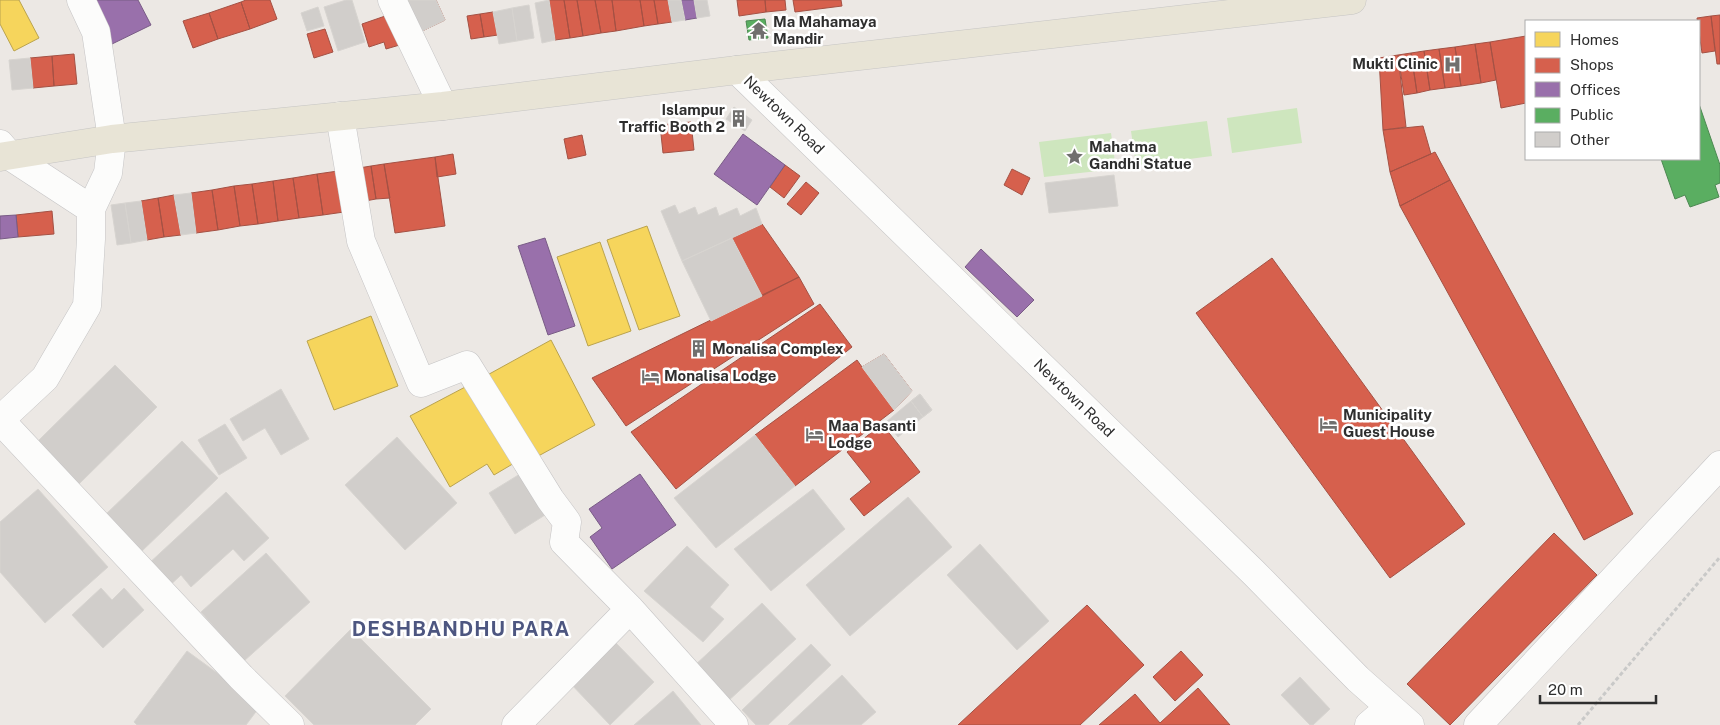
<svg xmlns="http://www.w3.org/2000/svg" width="1720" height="725" viewBox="0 0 1720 725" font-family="'Public Sans',sans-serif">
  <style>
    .green { fill: #cee6be }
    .homes { fill: #f6d55c; stroke: #baa34e }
    .shops { fill: #d6604d; stroke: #a45144 }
    .offices { fill: #9970ab; stroke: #795c86 }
    .public { fill: #5aae61; stroke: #4d8852 }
    .building { fill: #d1cecb; stroke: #d7d4d0 }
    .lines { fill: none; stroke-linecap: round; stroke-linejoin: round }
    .minor-casing { stroke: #c5c4c5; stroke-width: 29 }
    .tertiary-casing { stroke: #c5c4c5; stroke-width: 29 }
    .primary-casing { stroke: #c6c5c4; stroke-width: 29 }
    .path { stroke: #c9c9c8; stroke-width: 3; stroke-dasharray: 4 2.5; stroke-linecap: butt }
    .minor { stroke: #fcfcfb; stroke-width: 28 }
    .tertiary { stroke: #fcfcfb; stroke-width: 28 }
    .primary { stroke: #e8e4d6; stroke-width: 28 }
    .labels { text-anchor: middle; stroke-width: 5; stroke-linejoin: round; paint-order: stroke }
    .poi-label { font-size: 15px; font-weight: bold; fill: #2e2e2e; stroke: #fff; text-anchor: start }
    .street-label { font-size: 15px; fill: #2e2e2e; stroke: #fff }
    .district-label { font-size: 20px; font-weight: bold; letter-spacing: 1px; fill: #4d5680; stroke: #fff }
  </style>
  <rect width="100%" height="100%" fill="#ece8e4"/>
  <path class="green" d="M1297,108L1302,143L1232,153L1227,118Z
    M1207,121L1212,156L1136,166L1131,131Z
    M1111,133L1116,169L1044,177L1039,142Z"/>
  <path class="homes" d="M0,0H19L39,38L14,51L0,24Z
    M647,226L680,316L639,330L607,240Z
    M600,242L631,331L588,346L557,257Z
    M371,316L398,386L334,410L307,341Z
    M551,340L595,425L531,460L482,378Z
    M469,385L516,462L494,475L487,464L450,487L410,416Z"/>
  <path class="shops" d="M246,0H270L277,19L250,29L241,2Z
    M400,0H436L445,20L416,34Z
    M549,0H564L570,38L555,40Z
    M564,0H577L583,36L570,38Z
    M577,0H595L601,33L583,36Z
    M595,0H612L616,31L601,33Z
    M612,0H640L644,26L616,31Z
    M640,0H654L658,24L644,26Z
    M654,0H668L672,22L658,24Z
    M737,0H765L766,12L739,16Z
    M765,0H785L786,10L766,12Z
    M793,0H841L842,6L795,12Z
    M241,2L250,29L218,39L209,13Z
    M493,12L498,35L484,37L480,14Z
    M209,13L218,39L193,48L183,21Z
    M391,14L403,44L386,49L384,42L369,47L362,24Z
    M480,14L484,37L471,39L467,16Z
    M1720,15V64H1717L1711,16Z
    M1711,16L1715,51L1702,53L1697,18Z
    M325,29L333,52L314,58L307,34Z
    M1526,36V103L1501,108L1490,42Z
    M1490,42L1496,80L1481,83L1475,44Z
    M1475,44L1481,83L1461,86L1455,47Z
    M1455,47L1461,86L1445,88L1439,49Z
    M1439,49L1445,88L1430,90L1424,51Z
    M1424,51L1430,90L1417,93L1411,53Z
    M1411,53L1417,93L1404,95L1398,55Z
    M74,54L77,84L54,86L52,56Z
    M1398,55L1406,127L1383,130L1379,58Z
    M52,56L54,86L33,88L30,58Z
    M691,122L694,150L663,153L660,125Z
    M1423,126L1431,154L1390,172L1383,130Z
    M582,135L586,155L568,159L564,139Z
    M1435,152L1450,180L1400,206L1390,172Z
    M453,154L456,174L437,177L435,157Z
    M435,157L445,226L395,233L384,164Z
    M384,164L390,198L376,199L371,166Z
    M785,165L800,176L784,198L770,187Z
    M371,166L376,199L365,201L359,168Z
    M1012,169L1030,178L1022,195L1004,185Z
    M338,171L344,212L323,215L317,174Z
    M317,174L323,215L299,218L293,178Z
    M293,178L299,218L278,221L273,181Z
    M1450,180L1633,514L1584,540L1400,206Z
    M273,181L278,221L258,224L252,184Z
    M806,182L819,193L801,215L787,204Z
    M252,184L258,224L240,226L234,186Z
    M234,186L240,226L218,230L212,190Z
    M212,190L218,230L196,233L191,193Z
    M174,195L181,235L164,237L158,198Z
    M158,198L164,237L147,240L141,201Z
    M52,211L54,234L18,237L16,215Z
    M762,224L799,277L762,296L732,238Z
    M1272,258L1465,524L1390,578L1196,313Z
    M799,277L814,304L626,426L592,378Z
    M820,304L852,347L676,489L631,432Z
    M884,354L912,391L894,410L795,486L755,435L857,360L862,367Z
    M882,424L920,472L864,516L850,499L871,482L847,452Z
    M1554,533L1597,575L1450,725L1407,684Z
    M1087,605L1144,665L1080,725H958Z
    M1181,651L1203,675L1175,701L1153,677Z
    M1198,688L1230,725H1099L1135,694L1160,723Z"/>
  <path class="offices" d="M90,0H138L151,25L112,44Z
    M681,0H694L697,18L685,20Z
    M743,134L785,165L757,205L714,174Z
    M16,215L18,237L0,239V216Z
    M545,238L575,326L548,335L518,246Z
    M981,249L1034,300L1017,317L965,267Z
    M640,474L676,525L612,569L590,537L602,528L589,509Z"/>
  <path class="public" d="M765,19L768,38L749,40L746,21Z
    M1699,104L1720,165V183L1715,185L1719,197L1690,207L1685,195L1675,199L1661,159H1699Z"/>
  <path class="building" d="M346,0H352L365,42L338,51L324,7Z
    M400,0H436L445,20L416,34Z
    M549,0L555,40L542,43L535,3Z
    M668,0H681L685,20L672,22Z
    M694,0H707L710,16L697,18Z
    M529,5L534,38L517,41L512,8Z
    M318,7L324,26L307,31L301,13Z
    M512,8L517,41L499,44L493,12Z
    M30,58L33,88L12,90L9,60Z
    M734,107L752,120L745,131L726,119Z
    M1114,175L1118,206L1049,213L1045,183Z
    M191,193L196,233L181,235L174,195Z
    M141,201L147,240L131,243L125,203Z
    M125,203L131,243L117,245L111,205Z
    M675,205L679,214L695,207L698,215L716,207L719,216L737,208L740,216L756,208L762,224L682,261L661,211Z
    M732,238L762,296L711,321L682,261Z
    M884,354L912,391L894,410L862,367Z
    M115,365L157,407L79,484L37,442Z
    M281,389L309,439L281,455L265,428L243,441L230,419Z
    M920,394L932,410L923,417L911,401Z
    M920,394L932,410L923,417L911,401Z
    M911,401L923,417L898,437L886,422Z
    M225,424L247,458L219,475L198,440Z
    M755,435L795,486L716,548L674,498Z
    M397,437L457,503L405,550L345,485Z
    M182,441L218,478L141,552L105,515Z
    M520,474L545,515L515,534L489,493Z
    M38,489L108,567L45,623L0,572V522Z
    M813,489L845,529L771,591L734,549Z
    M226,492L269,538L244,561L233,549L191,587L181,575L166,589L146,566Z
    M908,497L952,547L850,636L806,585Z
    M980,544L1049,621L1017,650L947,575Z
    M687,546L729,585L710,607L724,619L703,642L644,591Z
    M266,553L310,602L244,661L201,612Z
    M101,588L112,600L124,588L144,610L103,648L72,615Z
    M762,603L796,639L727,702L694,666Z
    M351,629L431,709L415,725H314L285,696Z
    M613,640L654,682L610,725L569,682Z
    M811,644L831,665L768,725H756L742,710Z
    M187,651L261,705L246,725H137L134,722Z
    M842,675L876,712L861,725H788Z
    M1300,677L1330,709L1313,725H1310L1281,695Z
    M673,691L701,725H634Z"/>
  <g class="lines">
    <defs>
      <path id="minor" d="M81,0L96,32L112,139L108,173L91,209V239L87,306L45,378L0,420L241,677L290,725
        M392,0L443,106
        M340,116L361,241L421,383L467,365L550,499L567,522L564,542L630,609L734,725
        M0,144L10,156L91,209
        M516,725L630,609
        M1369,725L1389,708
        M1478,725L1720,465"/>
      <path id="tertiary" d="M737,70L1254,573L1358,679L1410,725"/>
      <path id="primary" d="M0,157L112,139L443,106L737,70L1352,0"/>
    </defs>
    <use href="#minor" class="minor-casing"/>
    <use href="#tertiary" class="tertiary-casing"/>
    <use href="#primary" class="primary-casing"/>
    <path class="path" d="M1578,725L1720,557"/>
    <use href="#minor" class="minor"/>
    <use href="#tertiary" class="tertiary"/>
    <use href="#primary" class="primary"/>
  </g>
  <defs>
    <symbol id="temple-bare" viewBox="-9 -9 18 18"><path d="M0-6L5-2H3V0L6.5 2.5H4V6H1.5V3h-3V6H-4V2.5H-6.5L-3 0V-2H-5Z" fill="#706f6e" stroke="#fff" stroke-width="2.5" paint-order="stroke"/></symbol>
    <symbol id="hospital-bare" viewBox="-9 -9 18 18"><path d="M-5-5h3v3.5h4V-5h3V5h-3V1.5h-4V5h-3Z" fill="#706f6e" stroke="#fff" stroke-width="2.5" paint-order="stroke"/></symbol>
    <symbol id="building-bare" viewBox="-9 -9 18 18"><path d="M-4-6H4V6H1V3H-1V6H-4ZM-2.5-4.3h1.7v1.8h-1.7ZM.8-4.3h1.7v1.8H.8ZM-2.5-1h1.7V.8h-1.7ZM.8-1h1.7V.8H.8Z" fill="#706f6e" stroke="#fff" stroke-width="2.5" paint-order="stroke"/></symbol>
    <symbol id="sight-bare" viewBox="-9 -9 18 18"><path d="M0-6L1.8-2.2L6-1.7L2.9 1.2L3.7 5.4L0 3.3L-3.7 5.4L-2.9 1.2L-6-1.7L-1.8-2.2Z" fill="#706f6e" stroke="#fff" stroke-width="2.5" paint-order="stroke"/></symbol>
    <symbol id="hotel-bare" viewBox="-9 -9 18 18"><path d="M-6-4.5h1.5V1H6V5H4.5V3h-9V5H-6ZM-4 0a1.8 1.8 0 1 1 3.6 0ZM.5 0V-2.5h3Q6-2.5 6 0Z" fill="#706f6e" stroke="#fff" stroke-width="2.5" paint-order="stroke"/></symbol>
  </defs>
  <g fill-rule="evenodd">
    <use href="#temple-bare" x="746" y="18" width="25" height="25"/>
    <use href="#hospital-bare" x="1440" y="52" width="25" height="25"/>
    <use href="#building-bare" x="726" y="106" width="25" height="25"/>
    <use href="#sight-bare" x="1062" y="144" width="25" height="25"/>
    <use href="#building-bare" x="686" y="336" width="25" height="25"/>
    <use href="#hotel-bare" x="638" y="364" width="25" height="25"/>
    <use href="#hotel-bare" x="1316" y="412" width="25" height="25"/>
    <use href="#hotel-bare" x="802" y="422" width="25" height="25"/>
  </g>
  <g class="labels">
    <g class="poi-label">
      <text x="773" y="27">Ma Mahamaya<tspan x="773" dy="17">Mandir</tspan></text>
      <text x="1438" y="69" text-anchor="end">Mukti Clinic</text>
      <text x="725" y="115" text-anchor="end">Islampur<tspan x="725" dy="17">Traffic Booth 2</tspan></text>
      <text x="1089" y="152">Mahatma<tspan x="1089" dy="17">Gandhi Statue</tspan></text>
      <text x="712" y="354">Monalisa Complex</text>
      <text x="664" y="381">Monalisa Lodge</text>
      <text x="1343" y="420">Municipality<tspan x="1343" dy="17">Guest House</tspan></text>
      <text x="828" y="431">Maa Basanti<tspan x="828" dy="17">Lodge</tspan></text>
    </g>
    <g class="street-label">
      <text transform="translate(784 115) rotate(44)" y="5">Newtown Road</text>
      <text transform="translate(1074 398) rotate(44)" y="5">Newtown Road</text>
    </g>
    <g class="district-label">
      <text x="461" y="636">DESHBANDHU PARA</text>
    </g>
  </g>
  <rect x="1525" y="20" width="175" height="140" fill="#ffffff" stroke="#ababab"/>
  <rect x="1535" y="32" width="25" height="15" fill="#f6d55c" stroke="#ababab"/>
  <text x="1570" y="45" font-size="15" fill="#2e2e2e">Homes</text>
  <rect x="1535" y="58" width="25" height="15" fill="#d6604d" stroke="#ababab"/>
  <text x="1570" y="70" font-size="15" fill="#2e2e2e">Shops</text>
  <rect x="1535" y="82" width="25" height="15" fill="#9970ab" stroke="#ababab"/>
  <text x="1570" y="95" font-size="15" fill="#2e2e2e">Offices</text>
  <rect x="1535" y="108" width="25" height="15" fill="#5aae61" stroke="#ababab"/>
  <text x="1570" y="120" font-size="15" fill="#2e2e2e">Public</text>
  <rect x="1535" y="132" width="25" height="15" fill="#d1cecb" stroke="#ababab"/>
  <text x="1570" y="145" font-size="15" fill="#2e2e2e">Other</text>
  <path d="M1540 695v8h116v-8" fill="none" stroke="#2e2e2e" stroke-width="2.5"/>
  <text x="1548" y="695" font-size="15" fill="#2e2e2e" stroke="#ffffff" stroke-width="4" paint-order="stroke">20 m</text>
</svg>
